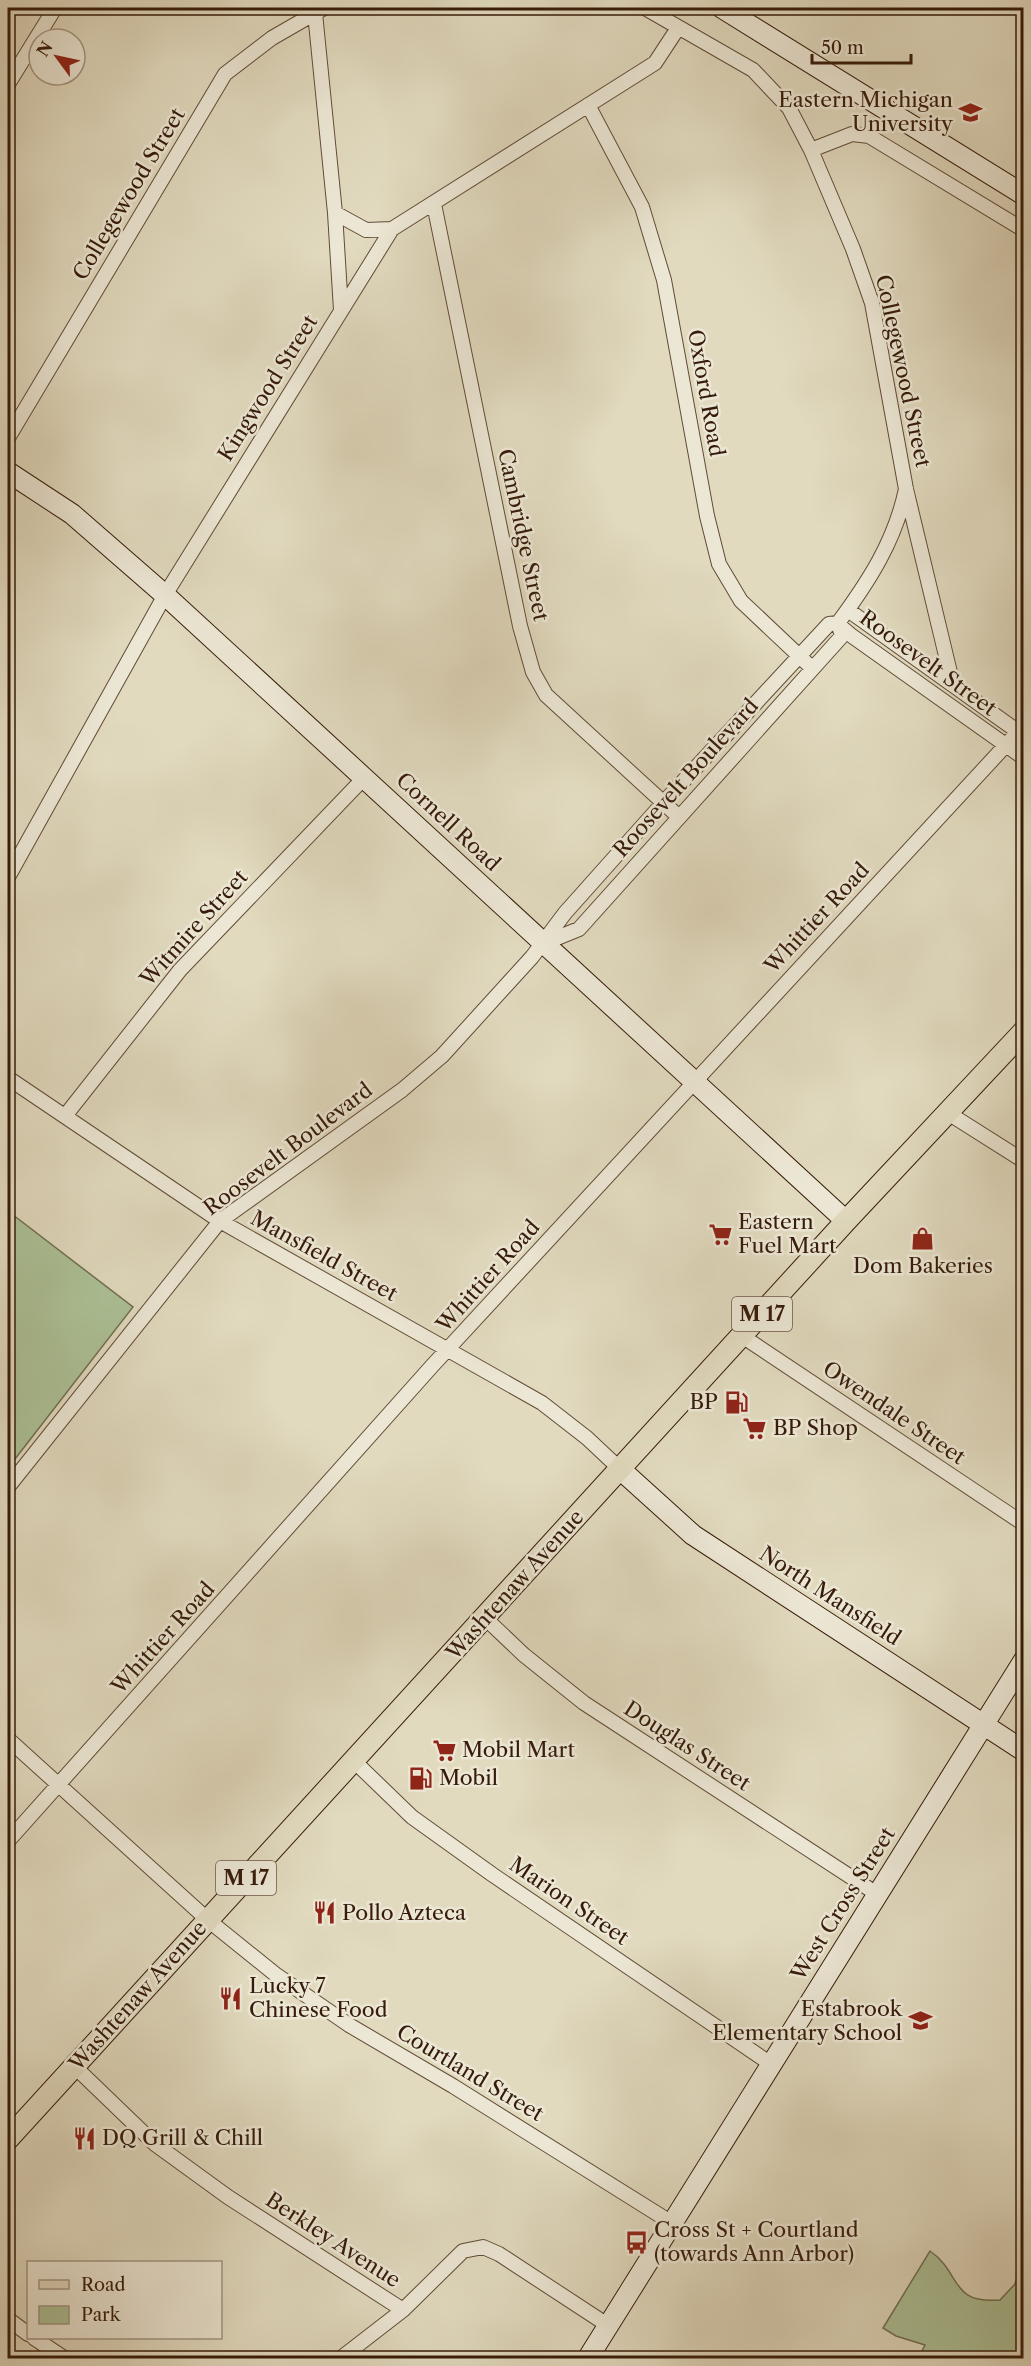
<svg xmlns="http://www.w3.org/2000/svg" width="1031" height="2366" viewBox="0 0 1031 2366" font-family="'Libre Caslon Text',serif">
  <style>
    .green { fill: #acc197; stroke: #716e50; stroke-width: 1.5 }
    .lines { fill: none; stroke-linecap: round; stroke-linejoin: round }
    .street-casing { stroke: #614b36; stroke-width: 16 }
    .secondary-casing { stroke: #361b09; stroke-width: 22 }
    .primary-casing { stroke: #361b09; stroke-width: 23 }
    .street { stroke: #ece7d5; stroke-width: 14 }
    .secondary { stroke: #ece7d5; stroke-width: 20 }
    .primary { stroke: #e1dabf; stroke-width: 21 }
    .labels { text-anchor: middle; stroke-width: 5; stroke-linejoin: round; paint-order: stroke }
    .shield { fill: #ece7d5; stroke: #6d5846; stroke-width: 1.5 }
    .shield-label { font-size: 20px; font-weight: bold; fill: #361b09 }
    .poi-label { font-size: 21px; fill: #361b09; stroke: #ece7d5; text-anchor: start }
    .street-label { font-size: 21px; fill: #361b09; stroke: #ece7d5 }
  </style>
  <rect width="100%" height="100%" fill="#e1dabf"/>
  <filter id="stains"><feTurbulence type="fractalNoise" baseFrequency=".00333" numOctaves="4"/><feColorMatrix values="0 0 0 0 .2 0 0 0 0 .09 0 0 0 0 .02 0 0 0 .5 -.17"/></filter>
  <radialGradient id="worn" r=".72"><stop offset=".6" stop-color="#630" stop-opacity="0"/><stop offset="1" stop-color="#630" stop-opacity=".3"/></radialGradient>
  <path class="green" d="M8,1211L133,1307L8,1468Z
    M930,2251C962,2273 949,2304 1000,2300L1015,2284L1023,2257V2358H918L925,2345L896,2336L883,2328Z"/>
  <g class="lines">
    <defs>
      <path id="street" d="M645,8L753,70L789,108L811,150L853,249L872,303L906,489L953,685
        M315,13L335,213L341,310
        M8,84L55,8
        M588,105L642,207L664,280L707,516L719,564L741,601L812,668
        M811,150L852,134L869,136L1024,230
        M434,204L520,626L533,672L546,695L679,817
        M335,213L366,230L392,229
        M8,438L225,74L272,38L324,8
        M848,610L1024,736
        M839,625L852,636L1024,758
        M8,877L165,595L392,229L655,63L678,28
        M547,942L579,929L842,636L838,623
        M8,1078L220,1221L542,1403L587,1438L620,1469
        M948,1113L1024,1161
        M65,1116L180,970L365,777
        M742,1336L1024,1524
        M8,1487L220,1221L402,1090L442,1056L532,957L565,913L664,802L829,624L838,623C869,581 895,541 906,489
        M485,1618L524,1655L584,1703L877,1894
        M8,1739L208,1920L275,1974L349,2025L453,2086L672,2223
        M354,1761L412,1817L493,1875L771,2064
        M8,1841L432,1366L1018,732
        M74,2066L155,2144L228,2197L403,2310
        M8,2319L28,2334
        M34,2338L64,2358
        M341,2358L403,2310L463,2251L483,2247L499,2254L609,2326"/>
      <path id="secondary" d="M722,8L1024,195
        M8,472L72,514L165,595L846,1221
        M620,1469L693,1535L1024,1751
        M588,2358L1024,1660"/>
      <path id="primary" d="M8,2139L846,1221L1024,1031"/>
    </defs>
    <use href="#street" class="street-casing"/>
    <use href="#secondary" class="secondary-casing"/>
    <use href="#primary" class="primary-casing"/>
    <use href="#street" class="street"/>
    <use href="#secondary" class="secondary"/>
    <use href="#primary" class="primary"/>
  </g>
  <defs>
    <symbol id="university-bare" viewBox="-9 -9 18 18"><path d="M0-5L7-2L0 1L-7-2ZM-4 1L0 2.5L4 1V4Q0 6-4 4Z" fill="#8f2418" stroke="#ece7d5" stroke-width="2.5" paint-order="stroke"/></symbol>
    <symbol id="supermarket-bare" viewBox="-9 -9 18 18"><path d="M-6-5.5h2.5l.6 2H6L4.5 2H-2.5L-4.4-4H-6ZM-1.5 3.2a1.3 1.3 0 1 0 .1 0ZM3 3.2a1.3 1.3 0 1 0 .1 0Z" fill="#8f2418" stroke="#ece7d5" stroke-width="2.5" paint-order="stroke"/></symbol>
    <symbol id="shop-bare" viewBox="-9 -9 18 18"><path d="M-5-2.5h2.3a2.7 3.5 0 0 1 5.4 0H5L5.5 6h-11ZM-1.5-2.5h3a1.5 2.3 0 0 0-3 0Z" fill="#8f2418" stroke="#ece7d5" stroke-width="2.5" paint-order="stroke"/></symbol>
    <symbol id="fuel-bare" viewBox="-9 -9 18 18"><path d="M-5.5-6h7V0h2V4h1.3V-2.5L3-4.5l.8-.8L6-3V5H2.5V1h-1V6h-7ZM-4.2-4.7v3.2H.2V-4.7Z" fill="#8f2418" stroke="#ece7d5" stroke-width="2.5" paint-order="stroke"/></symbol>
    <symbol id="restaurant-bare" viewBox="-9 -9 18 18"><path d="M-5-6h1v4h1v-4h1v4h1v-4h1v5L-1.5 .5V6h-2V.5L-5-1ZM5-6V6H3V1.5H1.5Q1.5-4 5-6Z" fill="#8f2418" stroke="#ece7d5" stroke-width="2.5" paint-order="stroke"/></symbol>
    <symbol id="school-bare" viewBox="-9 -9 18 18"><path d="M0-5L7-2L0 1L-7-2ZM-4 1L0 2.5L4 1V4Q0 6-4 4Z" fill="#8f2418" stroke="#ece7d5" stroke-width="2.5" paint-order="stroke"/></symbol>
    <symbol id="bus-bare" viewBox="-9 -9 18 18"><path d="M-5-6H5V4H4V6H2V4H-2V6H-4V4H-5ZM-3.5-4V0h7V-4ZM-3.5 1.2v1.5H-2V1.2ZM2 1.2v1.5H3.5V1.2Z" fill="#8f2418" stroke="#ece7d5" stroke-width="2.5" paint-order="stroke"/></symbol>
  </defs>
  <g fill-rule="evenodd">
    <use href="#university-bare" x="954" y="96" width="33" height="33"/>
    <use href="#supermarket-bare" x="704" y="1218" width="33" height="33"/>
    <use href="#shop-bare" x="906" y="1222" width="33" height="33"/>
    <use href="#fuel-bare" x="720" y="1386" width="33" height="33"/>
    <use href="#supermarket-bare" x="738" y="1412" width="33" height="33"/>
    <use href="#supermarket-bare" x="428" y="1734" width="33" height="33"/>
    <use href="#fuel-bare" x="404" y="1762" width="33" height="33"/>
    <use href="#restaurant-bare" x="308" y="1896" width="33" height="33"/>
    <use href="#restaurant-bare" x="214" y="1982" width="33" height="33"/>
    <use href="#school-bare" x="904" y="2004" width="33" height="33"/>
    <use href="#restaurant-bare" x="68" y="2122" width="33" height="33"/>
    <use href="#bus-bare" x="620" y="2226" width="33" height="33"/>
  </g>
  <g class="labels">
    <g class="shield">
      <rect x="732" y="1297" width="60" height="34" rx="4.5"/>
      <rect x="216" y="1861" width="60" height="34" rx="4.5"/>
    </g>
    <g class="shield-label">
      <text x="762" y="1321">M 17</text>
      <text x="246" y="1885">M 17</text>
    </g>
    <g class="poi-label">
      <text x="953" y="107" text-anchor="end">Eastern Michigan<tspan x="953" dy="24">University</tspan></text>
      <text x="738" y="1229">Eastern<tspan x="738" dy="24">Fuel Mart</tspan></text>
      <text x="923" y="1273" text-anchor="middle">Dom Bakeries</text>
      <text x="718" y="1409" text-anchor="end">BP</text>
      <text x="773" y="1435">BP Shop</text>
      <text x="462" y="1757">Mobil Mart</text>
      <text x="439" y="1785">Mobil</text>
      <text x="342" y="1920">Pollo Azteca</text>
      <text x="249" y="1993">Lucky 7<tspan x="249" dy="24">Chinese Food</tspan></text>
      <text x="902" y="2016" text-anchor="end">Estabrook<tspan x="902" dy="24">Elementary School</tspan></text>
      <text x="102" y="2145">DQ Grill &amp; Chill</text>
      <text x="654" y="2237">Cross St + Courtland<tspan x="654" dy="24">(towards Ann Arbor)</tspan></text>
    </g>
    <g class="street-label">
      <text transform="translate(129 194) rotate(-59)" y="7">Collegewood Street</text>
      <text transform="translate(903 371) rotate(78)" y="7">Collegewood Street</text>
      <text transform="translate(268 388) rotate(-58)" y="7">Kingwood Street</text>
      <text transform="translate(706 393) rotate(80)" y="7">Oxford Road</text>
      <text transform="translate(523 535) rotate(78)" y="7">Cambridge Street</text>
      <text transform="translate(928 663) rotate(36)" y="7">Roosevelt Street</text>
      <text transform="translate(686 778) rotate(-48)" y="7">Roosevelt Boulevard</text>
      <text transform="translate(448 822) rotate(43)" y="7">Cornell Road</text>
      <text transform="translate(817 918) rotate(-47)" y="7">Whittier Road</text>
      <text transform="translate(194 928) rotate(-48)" y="7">Witmire Street</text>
      <text transform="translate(288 1149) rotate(-37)" y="7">Roosevelt Boulevard</text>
      <text transform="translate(324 1256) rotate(29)" y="7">Mansfield Street</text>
      <text transform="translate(488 1276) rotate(-48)" y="7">Whittier Road</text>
      <text transform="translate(894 1413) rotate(34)" y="7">Owendale Street</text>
      <text transform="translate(515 1585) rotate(-48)" y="7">Washtenaw Avenue</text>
      <text transform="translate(830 1596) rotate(33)" y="7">North Mansfield</text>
      <text transform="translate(163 1638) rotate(-48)" y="7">Whittier Road</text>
      <text transform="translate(687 1746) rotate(33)" y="7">Douglas Street</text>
      <text transform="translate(569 1901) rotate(34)" y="7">Marion Street</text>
      <text transform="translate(843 1904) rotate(-58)" y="7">West Cross Street</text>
      <text transform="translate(138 1996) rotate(-48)" y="7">Washtenaw Avenue</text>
      <text transform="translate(470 2073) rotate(31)" y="7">Courtland Street</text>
      <text transform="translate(333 2240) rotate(33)" y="7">Berkley Avenue</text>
    </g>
  </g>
  <rect width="1031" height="2366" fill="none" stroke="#e1dabf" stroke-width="30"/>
  <rect x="9" y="9" width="1013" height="2348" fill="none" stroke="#361b09" stroke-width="3"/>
  <rect x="15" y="15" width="1001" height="2336" fill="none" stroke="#361b09" stroke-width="1.5"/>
  <rect x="27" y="2261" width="195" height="78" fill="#ece7d5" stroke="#a39583" stroke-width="1.5"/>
  <rect x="39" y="2280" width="30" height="9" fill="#e1dabf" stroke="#a39583" stroke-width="1.5"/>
  <text x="81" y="2291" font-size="18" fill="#361b09">Road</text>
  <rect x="39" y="2306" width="30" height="18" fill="#acc197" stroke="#a39583" stroke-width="1.5"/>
  <text x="81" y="2321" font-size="18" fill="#361b09">Park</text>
  <g transform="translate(57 57) rotate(303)"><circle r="28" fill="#ece7d5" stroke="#a39583" stroke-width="1.5"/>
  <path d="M0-4.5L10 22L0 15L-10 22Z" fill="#8f2418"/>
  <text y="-9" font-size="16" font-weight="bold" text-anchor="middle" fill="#361b09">N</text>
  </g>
  <path d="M812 54v9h99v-9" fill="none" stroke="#361b09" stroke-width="3"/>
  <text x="821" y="54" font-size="18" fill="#361b09" stroke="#ece7d5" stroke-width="4.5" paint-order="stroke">50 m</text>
  <rect width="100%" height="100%" filter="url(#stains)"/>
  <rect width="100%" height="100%" fill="url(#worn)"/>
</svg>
